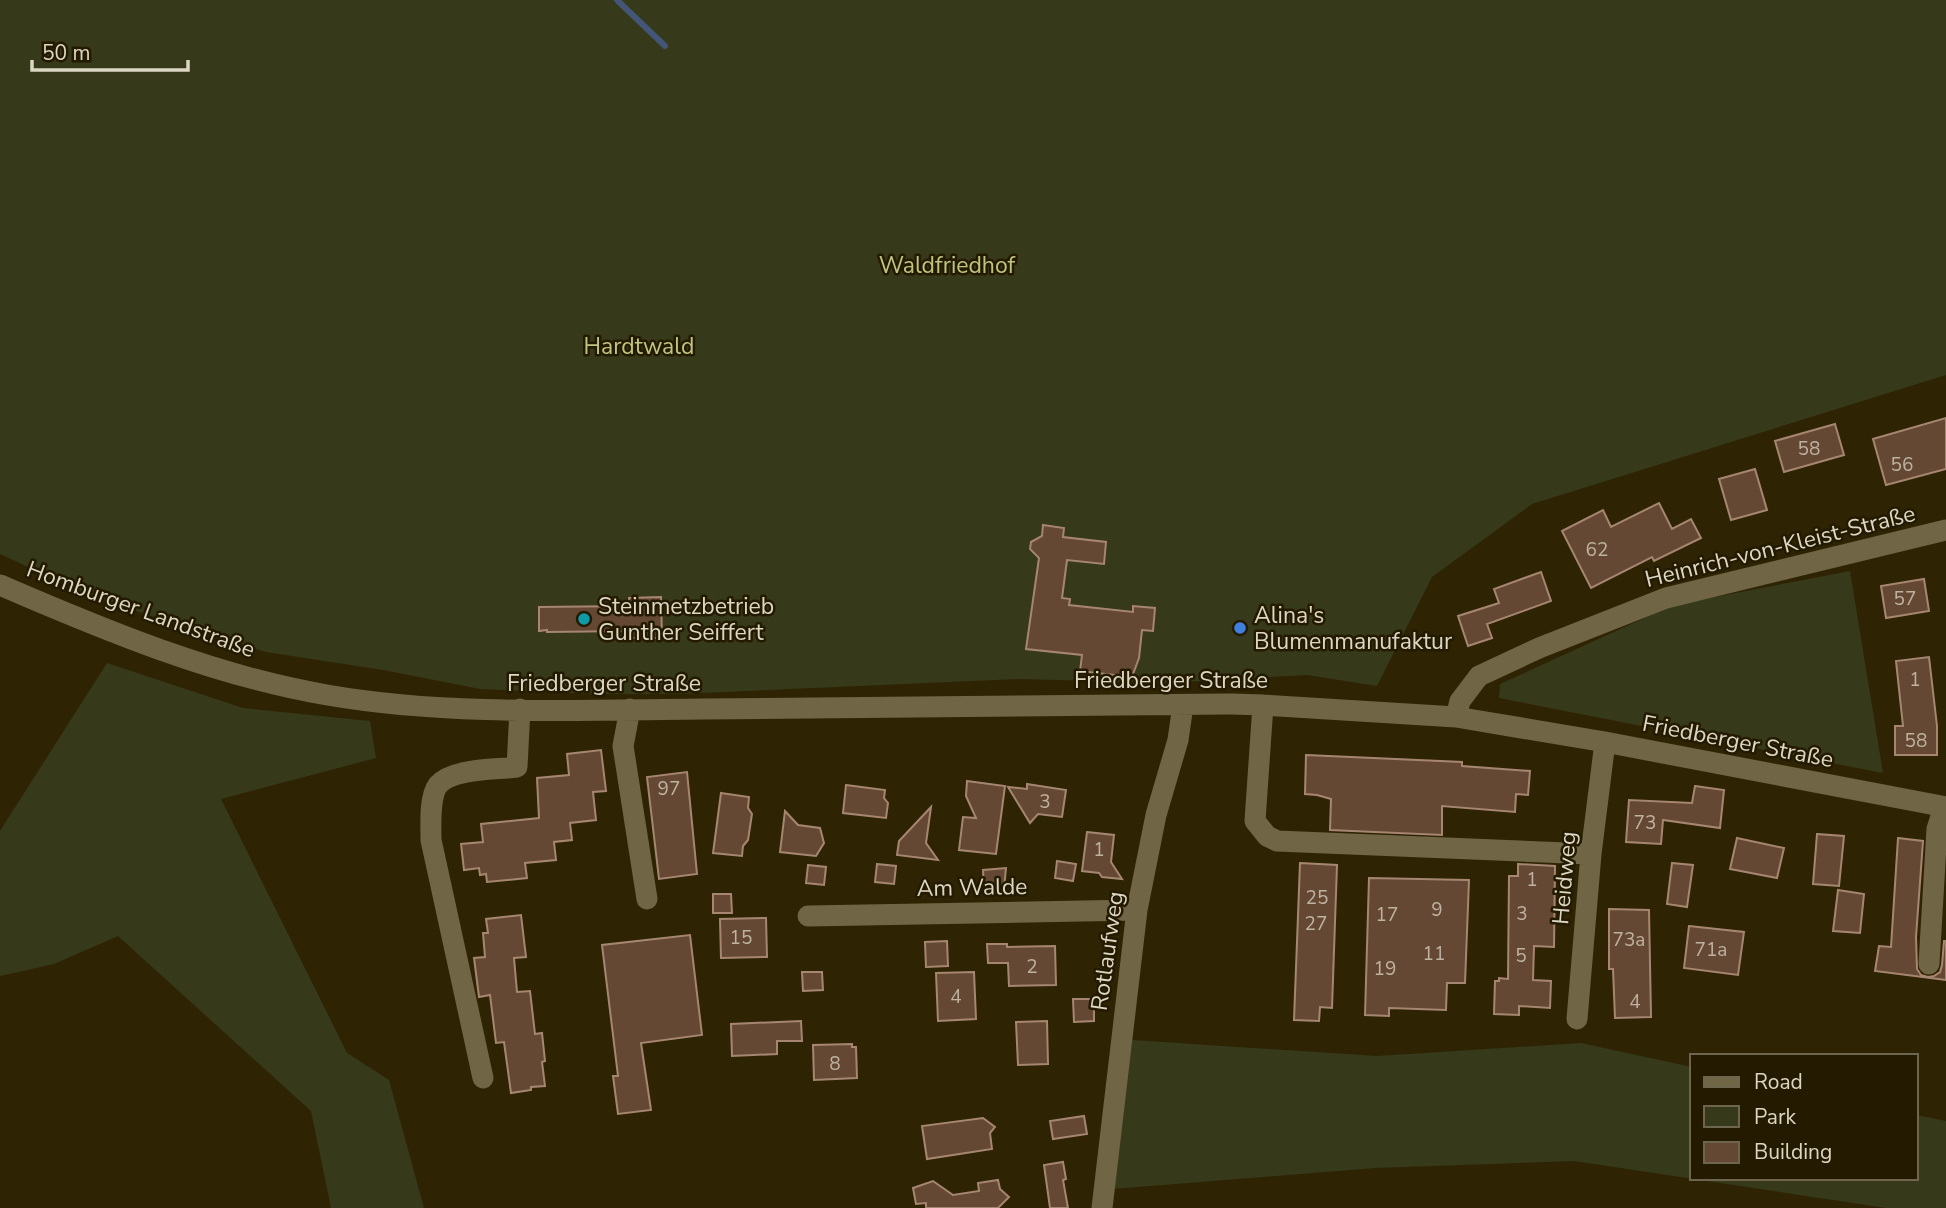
<svg xmlns="http://www.w3.org/2000/svg" width="1946" height="1208" viewBox="0 0 1946 1208" font-family="'Nunito Sans',sans-serif">
  <style>
    .green { fill: #36391a }
    .lines { fill: none; stroke-linecap: round; stroke-linejoin: round }
    .stream { stroke: #445678; stroke-width: 6 }
    .building { fill: #644834; stroke: #a68671; stroke-width: 2 }
    .minor { stroke: #706545; stroke-width: 21 }
    .culture-dot { fill: #0f9aa8; stroke: #241a00; stroke-width: 2.5 }
    .shop-dot { fill: #3f7fe0; stroke: #241a00; stroke-width: 2.5 }
    .labels { text-anchor: middle; stroke-width: 5; stroke-linejoin: round; paint-order: stroke }
    .number-label { font-size: 19px; fill: #beb2a0 }
    .park-label { font-size: 23px; fill: #bec581; stroke: #241a00 }
    .street-label { font-size: 23px; fill: #dcd6c4; stroke: #241a00 }
    .poi-label { font-size: 23px; fill: #dcd6c4; stroke: #241a00; text-anchor: start }
  </style>
  <rect width="100%" height="100%" fill="#2e2404"/>
  <path class="green" d="M0,0H1946V375L1532,504L1432,577L1377,686L1307,675L1165,683L1020,679L679,694H595L480,689L383,670L266,652L98,599L0,554Z
    M1850,571L1883,773L1499,698L1500,684L1673,605Z
    M107,663L243,708L370,721L376,758L221,799L347,1053L389,1080L424,1208H331L311,1111L118,936L54,964L0,976V831Z
    M1132,1040L1377,1056L1581,1043L1692,1067V1178H1916V1115L1946,1121V1208H1886L1574,1161L1375,1168L1113,1189Z"/>
  <g class="lines">
    <path class="stream" d="M617,0L665,46"/>
  </g>
  <path class="building" d="M1946,418V469L1886,485L1873,439Z
    M1835,424L1844,455L1784,472L1775,441Z
    M1755,469L1767,510L1731,520L1719,479Z
    M1659,503L1672,529L1691,519L1701,538L1654,561L1652,557L1591,588L1562,531L1603,510L1611,527Z
    M1043,525L1064,528L1063,537L1106,542L1104,564L1067,560L1062,598L1070,599L1069,605L1133,612V606L1155,608L1153,631L1142,630L1139,658L1132,677L1080,671L1082,655L1026,649L1039,558L1030,549L1031,542L1042,536Z
    M1541,572L1551,601L1487,624L1492,638L1468,646L1458,616L1499,603L1494,589Z
    M1924,579L1929,611L1886,618L1881,586Z
    M661,597L662,638H630L629,631L547,632V630L539,631V607L629,606V598Z
    M1929,657L1937,726V755H1895V726H1903L1896,661Z
    M601,750L606,791L593,792L596,820L570,823L572,840L554,842L556,860L525,863L527,878L487,882L486,874L480,875L479,868L464,870L461,844L483,842L481,824L539,818L537,778L569,775L567,754Z
    M1306,755L1462,762V766L1530,771L1528,795L1516,794L1515,812L1442,806V835L1330,830L1331,799L1317,795L1305,794Z
    M687,772L697,874L659,879L647,777Z
    M967,781L1005,786L996,854L959,850L963,817L976,818L966,796Z
    M1027,784L1066,790L1062,817L1038,814L1030,823L1008,787L1027,789Z
    M846,785L885,790L884,798L888,803L886,818L843,813Z
    M1695,786L1724,790L1720,828L1663,820L1661,844L1626,842L1629,800L1692,803Z
    M721,793L749,797L748,808L752,814L748,840L743,846L742,856L713,853Z
    M931,807L926,843L938,860L897,855L899,841Z
    M785,811L798,825L820,828L824,843L816,856L780,852Z
    M1087,832L1114,835L1111,862L1122,879L1102,877L1099,873L1082,871Z
    M1817,834L1844,836L1839,886L1813,884Z
    M1737,838L1784,848L1777,878L1730,869Z
    M1898,838L1923,841L1916,937L1917,969L1921,975L1928,977L1934,976L1940,972L1942,965L1944,941H1946V980L1875,971L1879,946L1891,947Z
    M1057,861L1076,864L1073,881L1055,878Z
    M1300,863L1337,865L1332,1008L1320,1007L1319,1021L1294,1020Z
    M1672,863L1693,865L1687,907L1667,904Z
    M877,864L896,866L894,884L875,882Z
    M1518,864L1555,866L1554,947L1534,946L1533,980L1551,981L1550,1008L1519,1006V1015L1494,1014L1495,981H1499V978L1508,979L1509,876H1518Z
    M808,865L826,867L824,885L806,883Z
    M1006,868L1004,888L984,889L983,870Z
    M1369,878L1469,880L1465,983H1447L1446,1010L1389,1008V1016L1365,1015Z
    M1838,890L1864,894L1860,933L1833,931Z
    M713,894H731L732,913H713Z
    M1609,909L1649,910L1651,1017L1615,1018L1613,969H1609Z
    M521,915L526,957L514,958L517,992L530,991L535,1034L542,1033L545,1061L542,1062L545,1086L531,1087V1090L511,1093L504,1042L496,1043L490,995L479,997L474,958L485,957L483,933H488L486,919Z
    M766,918L767,957L721,958L720,919Z
    M1689,926L1744,932L1738,975L1684,968Z
    M690,935L702,1035L641,1043L651,1110L618,1114L613,1076H618L602,945Z
    M947,941L948,966L926,967L925,942Z
    M987,944H1007V947L1055,946L1056,985L1009,986L1008,963H988Z
    M802,972H822L823,990L803,991Z
    M974,972L976,1019L938,1021L936,973Z
    M1073,999H1094V1021L1074,1022Z
    M801,1021L802,1041H777V1054L732,1056L731,1024Z
    M1047,1021L1048,1064L1018,1065L1016,1022Z
    M852,1044V1047H856L857,1078L814,1080L813,1045Z
    M1084,1116L1087,1134L1053,1139L1050,1121Z
    M983,1118L995,1127L990,1133L992,1149L927,1159L922,1126Z
    M1063,1162L1066,1179L1063,1180L1068,1208H1050L1044,1165Z
    M998,1180L1000,1189L1009,1197L998,1208H926V1203L916,1204L913,1188L933,1181L953,1195L979,1191L978,1183Z"/>
  <g class="lines">
    <path class="minor" d="M0,585C104,630 215,676 327,695C448,716 580,710 703,709C880,707 1056,706 1232,704L1263,705L1456,717L1605,742L1946,807
      M1263,705L1255,821L1267,836L1277,841L1591,854
      M630,709L623,746L647,899
      M1456,717L1460,701L1479,676L1539,648L1666,598L1946,530
      M808,916L1137,910
      M1929,964L1937,829L1944,807
      M1577,1019L1591,854L1605,742
      M483,1078L431,840C431,825 429,797 438,785C453,768 495,770 517,767L520,709
      M1102,1208L1137,910L1156,815L1178,740L1183,705"/>
  </g>
  <circle class="culture-dot" cx="584" cy="619" r="7"/>
  <circle class="shop-dot" cx="1240" cy="628" r="7"/>
  <g class="labels">
    <g class="number-label">
      <text x="1809" y="455">58</text>
      <text x="1902" y="471">56</text>
      <text x="1597" y="556">62</text>
      <text x="1905" y="605">57</text>
      <text x="1915" y="686">1</text>
      <text x="1916" y="747">58</text>
      <text x="669" y="795">97</text>
      <text x="1045" y="808">3</text>
      <text x="1645" y="829">73</text>
      <text x="1099" y="856">1</text>
      <text x="1532" y="886">1</text>
      <text x="1317" y="904">25</text>
      <text x="1437" y="916">9</text>
      <text x="1522" y="920">3</text>
      <text x="1387" y="921">17</text>
      <text x="1316" y="930">27</text>
      <text x="741" y="944">15</text>
      <text x="1629" y="946">73a</text>
      <text x="1711" y="956">71a</text>
      <text x="1434" y="960">11</text>
      <text x="1521" y="962">5</text>
      <text x="1032" y="973">2</text>
      <text x="1385" y="975">19</text>
      <text x="956" y="1003">4</text>
      <text x="1635" y="1008">4</text>
      <text x="835" y="1070">8</text>
    </g>
    <g class="park-label">
      <text x="947" y="273">Waldfriedhof</text>
      <text x="639" y="354">Hardtwald</text>
    </g>
    <g class="street-label">
      <text transform="translate(1780 546) rotate(-14)" y="8">Heinrich-von-Kleist-Straße</text>
      <text transform="translate(141 609) rotate(20)" y="8">Homburger Landstraße</text>
      <text x="1171" y="688">Friedberger Straße</text>
      <text x="604" y="691">Friedberger Straße</text>
      <text transform="translate(1738 741) rotate(11)" y="8">Friedberger Straße</text>
      <text transform="translate(1564 878) rotate(-85)" y="8">Heidweg</text>
      <text transform="translate(972 887) rotate(-1)" y="8">Am Walde</text>
      <text transform="translate(1107 951) rotate(-82)" y="8">Rotlaufweg</text>
    </g>
    <g class="poi-label">
      <text x="598" y="614">Steinmetzbetrieb<tspan x="598" dy="26">Gunther Seiffert</tspan></text>
      <text x="1254" y="623">Alina's<tspan x="1254" dy="26">Blumenmanufaktur</tspan></text>
    </g>
  </g>
  <rect x="1690" y="1054" width="228" height="126" fill="#241a00" stroke="#6e654e" stroke-width="2"/>
  <rect x="1704" y="1077" width="35" height="10" fill="#706545" stroke="#6e654e" stroke-width="2"/>
  <text x="1754" y="1089" font-size="21" fill="#dcd6c4">Road</text>
  <rect x="1704" y="1106" width="35" height="21" fill="#36391a" stroke="#6e654e" stroke-width="2"/>
  <text x="1754" y="1124" font-size="21" fill="#dcd6c4">Park</text>
  <rect x="1704" y="1142" width="35" height="21" fill="#644834" stroke="#6e654e" stroke-width="2"/>
  <text x="1754" y="1159" font-size="21" fill="#dcd6c4">Building</text>
  <path d="M32 60v10h156v-10" fill="none" stroke="#dcd6c4" stroke-width="3.5"/>
  <text x="42" y="60" font-size="21" fill="#dcd6c4" stroke="#241a00" stroke-width="5" paint-order="stroke">50 m</text>
</svg>
